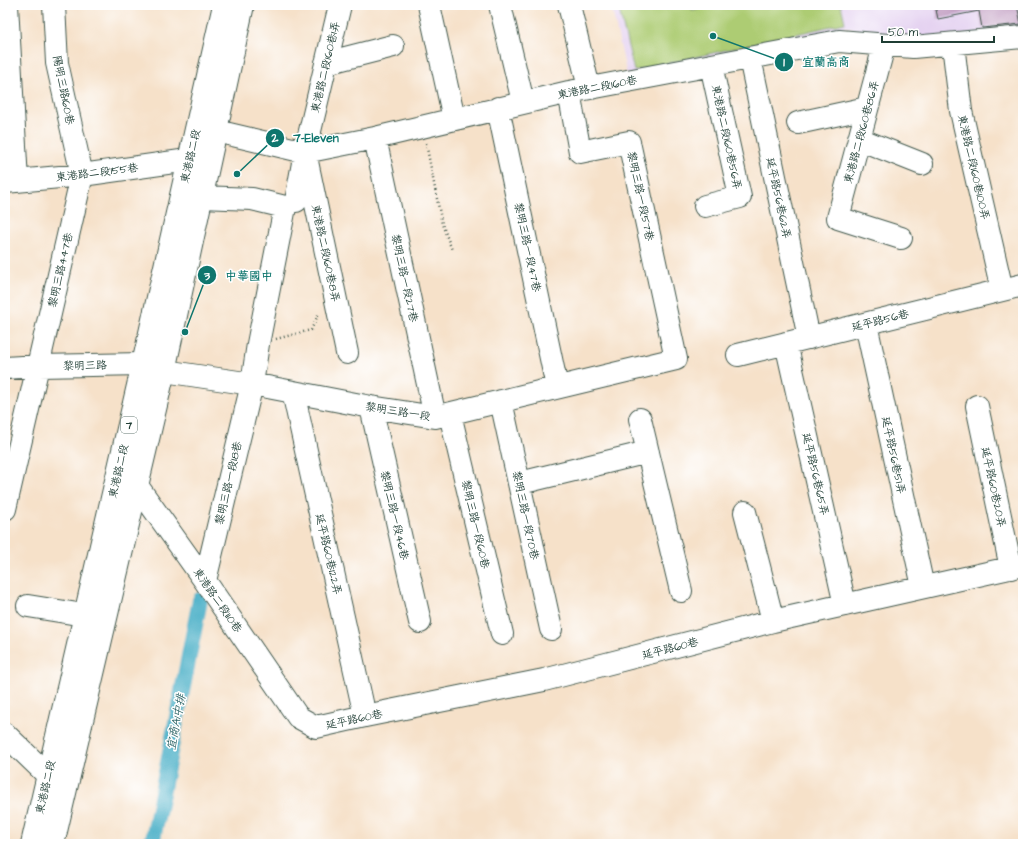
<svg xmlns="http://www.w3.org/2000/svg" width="1028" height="849" viewBox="0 0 1028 849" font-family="'Architects Daughter','LXGW WenKai TC',sans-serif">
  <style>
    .built { fill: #e5d3f1 }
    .green { fill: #adcc73; stroke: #668454 }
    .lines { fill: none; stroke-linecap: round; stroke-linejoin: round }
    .canal { stroke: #47aec6; stroke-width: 16 }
    .building { fill: #bd97be }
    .minor-casing { stroke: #3f564a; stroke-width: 24 }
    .major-casing { stroke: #3f564a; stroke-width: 24 }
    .path { stroke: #3f564a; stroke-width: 2.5; stroke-dasharray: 1 3; stroke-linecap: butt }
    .minor { stroke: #fff; stroke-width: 22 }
    .major { stroke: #fff; stroke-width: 22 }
    .labels { text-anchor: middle; stroke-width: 3; stroke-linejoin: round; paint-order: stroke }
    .shield { fill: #fff; stroke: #627771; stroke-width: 1 }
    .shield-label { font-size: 10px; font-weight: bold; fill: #1f3d34 }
    .street-label { font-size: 11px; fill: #1f3d34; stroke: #fff }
    .water-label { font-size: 12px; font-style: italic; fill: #2d6567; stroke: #fff }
    .leader { fill: none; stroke: #0f766e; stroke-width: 1.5 }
    .callout-dot { fill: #0f766e; stroke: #fff; stroke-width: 1.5 }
    .mark-label { font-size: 12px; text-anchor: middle; font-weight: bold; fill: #fff }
    .callout-label { font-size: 12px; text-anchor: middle; font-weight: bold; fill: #0f766e; stroke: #fff; stroke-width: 3; stroke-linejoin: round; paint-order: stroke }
  </style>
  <rect width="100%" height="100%" fill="#fff"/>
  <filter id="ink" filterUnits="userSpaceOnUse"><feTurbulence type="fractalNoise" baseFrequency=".025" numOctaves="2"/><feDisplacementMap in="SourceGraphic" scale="8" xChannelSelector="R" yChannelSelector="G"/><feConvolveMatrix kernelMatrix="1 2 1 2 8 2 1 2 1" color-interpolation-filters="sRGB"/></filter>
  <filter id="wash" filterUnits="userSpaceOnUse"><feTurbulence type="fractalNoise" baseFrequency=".012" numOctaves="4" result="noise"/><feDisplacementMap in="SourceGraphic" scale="16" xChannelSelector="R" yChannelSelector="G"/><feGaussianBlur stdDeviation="0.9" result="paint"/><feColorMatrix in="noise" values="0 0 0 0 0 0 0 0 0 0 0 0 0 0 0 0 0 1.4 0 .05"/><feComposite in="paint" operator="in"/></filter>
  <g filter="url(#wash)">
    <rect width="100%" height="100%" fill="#f6e1c9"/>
    <path class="built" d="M611,5H1023V31L893,40L846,27L627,75Z"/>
    <path class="green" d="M618,5H691L692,10L716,5H841L845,23L634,71Z"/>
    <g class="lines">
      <path class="canal" d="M152,844L200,600"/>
    </g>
    <g id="blocks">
      <path class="building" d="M935,5H1017L1021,24L982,28L979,11L938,19Z"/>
    </g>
  </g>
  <g filter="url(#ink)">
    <use href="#blocks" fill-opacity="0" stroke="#3f564a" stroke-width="1"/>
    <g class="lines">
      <defs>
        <path id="minor" d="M7,5L17,181
          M429,5L454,119
          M500,5L523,102
          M569,5L589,88
          M953,44L961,111L1002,290
          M884,46L838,218L901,238
          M750,58L809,338
          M326,63L393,46
          M498,108L557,387
          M798,123L867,108
          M375,138L435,417
          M859,139L922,164
          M203,145L216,131L305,152L375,138L569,92L839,41L913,47L1023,37
          M305,152L347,353
          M195,178L202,197L252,199L285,207L258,344L252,384L205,581
          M5,182L82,175L188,160
          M296,201L305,152L340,5
          M705,206L740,197L711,65
          M866,324L923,587
          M786,343L845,605
          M738,355L1023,285
          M5,368L39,366L143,364L164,371L252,384L371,407L435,417L676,359L629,142L580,152L569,92
          M293,392L365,716
          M501,401L551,629
          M977,406L1011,568
          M371,407L420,622
          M450,414L502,634
          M640,419L681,591
          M122,483L138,487L205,581L298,717L316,727L365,716L544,680L773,621L1023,565
          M520,483L648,452
          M5,509L82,175L57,63L54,5
          M745,512L773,621
          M28,606L84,615
          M5,734L60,787"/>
        <path id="major" d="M32,844L143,364L224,5
          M53,844L164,371L243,5"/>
      </defs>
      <use href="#minor" class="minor-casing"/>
      <use href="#major" class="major-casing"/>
      <path class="path" d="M426,143L442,224L452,250
        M276,339L311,330L319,313"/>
      <use href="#minor" class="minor"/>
      <use href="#major" class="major"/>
    </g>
  </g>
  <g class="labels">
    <rect class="shield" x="121" y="417" width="16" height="16" rx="3"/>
    <g class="shield-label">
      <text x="129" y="429">7</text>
    </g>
    <g class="street-label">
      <text transform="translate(325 67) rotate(-77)" y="4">東港路二段160巷1弄</text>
      <text transform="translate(597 87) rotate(-11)" y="4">東港路二段160巷</text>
      <text transform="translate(64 90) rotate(79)" y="4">陽明三路160巷</text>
      <text transform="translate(861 132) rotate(-75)" y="4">東港路二段160巷86弄</text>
      <text transform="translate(727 137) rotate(78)" y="4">東港路二段160巷56弄</text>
      <text transform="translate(190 156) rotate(-77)" y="4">東港路二段</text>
      <text transform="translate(974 167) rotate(77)" y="4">東港路二段160巷100弄</text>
      <text transform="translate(97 172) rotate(-7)" y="4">東港路二段155巷</text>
      <text transform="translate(641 196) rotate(78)" y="4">黎明三路一段57巷</text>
      <text transform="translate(779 198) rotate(78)" y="4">延平路56巷62弄</text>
      <text transform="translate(528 247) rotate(78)" y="4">黎明三路一段47巷</text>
      <text transform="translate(326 253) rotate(78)" y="4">東港路二段160巷8弄</text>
      <text transform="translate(60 270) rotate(-77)" y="4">黎明三路447巷</text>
      <text transform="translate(405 278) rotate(78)" y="4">黎明三路一段27巷</text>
      <text transform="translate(880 320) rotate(-14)" y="4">延平路56巷</text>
      <text transform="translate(85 365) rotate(-1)" y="4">黎明三路</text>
      <text transform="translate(398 411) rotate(9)" y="4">黎明三路一段</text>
      <text transform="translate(894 455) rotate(78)" y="4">延平路56巷51弄</text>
      <text transform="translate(118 471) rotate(-77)" y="4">東港路二段</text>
      <text transform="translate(816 474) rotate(77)" y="4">延平路56巷65弄</text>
      <text transform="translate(228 483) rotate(-77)" y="4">黎明三路一段18巷</text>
      <text transform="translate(994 487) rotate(78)" y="4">延平路60巷20弄</text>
      <text transform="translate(395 515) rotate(77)" y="4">黎明三路一段46巷</text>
      <text transform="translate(526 515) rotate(78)" y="4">黎明三路一段70巷</text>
      <text transform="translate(476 524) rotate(77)" y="4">黎明三路一段60巷</text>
      <text transform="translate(329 554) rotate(77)" y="4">延平路60巷122弄</text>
      <text transform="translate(218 600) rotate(55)" y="4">東港路二段110巷</text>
      <text transform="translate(670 648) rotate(-14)" y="4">延平路60巷</text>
      <text transform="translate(354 719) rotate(-12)" y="4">延平路60巷</text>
      <text transform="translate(45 787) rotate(-77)" y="4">東港路二段</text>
    </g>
    <g class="water-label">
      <text transform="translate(176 722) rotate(-79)" y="4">宜商A1中排</text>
    </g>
  </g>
  <path class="leader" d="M713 36L784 62M237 174L275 138M185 332L207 275"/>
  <g class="callout-dot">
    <circle cx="713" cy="36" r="4"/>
    <circle cx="237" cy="174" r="4"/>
    <circle cx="185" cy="332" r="4"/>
    <circle cx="784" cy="62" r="10"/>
    <circle cx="275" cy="138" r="10"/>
    <circle cx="207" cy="275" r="10"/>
  </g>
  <g class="mark-label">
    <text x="784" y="66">1</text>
    <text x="275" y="142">2</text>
    <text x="207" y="280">3</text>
  </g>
  <g class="callout-label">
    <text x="826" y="66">宜蘭高商</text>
    <text x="316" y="142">7-Eleven</text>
    <text x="249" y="280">中華國中</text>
  </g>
  <rect width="1028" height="849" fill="none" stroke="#fff" stroke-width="20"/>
  <path d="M882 36v6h112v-6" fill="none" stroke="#1f3d34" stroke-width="2"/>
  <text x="888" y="36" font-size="12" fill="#1f3d34" stroke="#ffffff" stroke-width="3" paint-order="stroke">50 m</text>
</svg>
